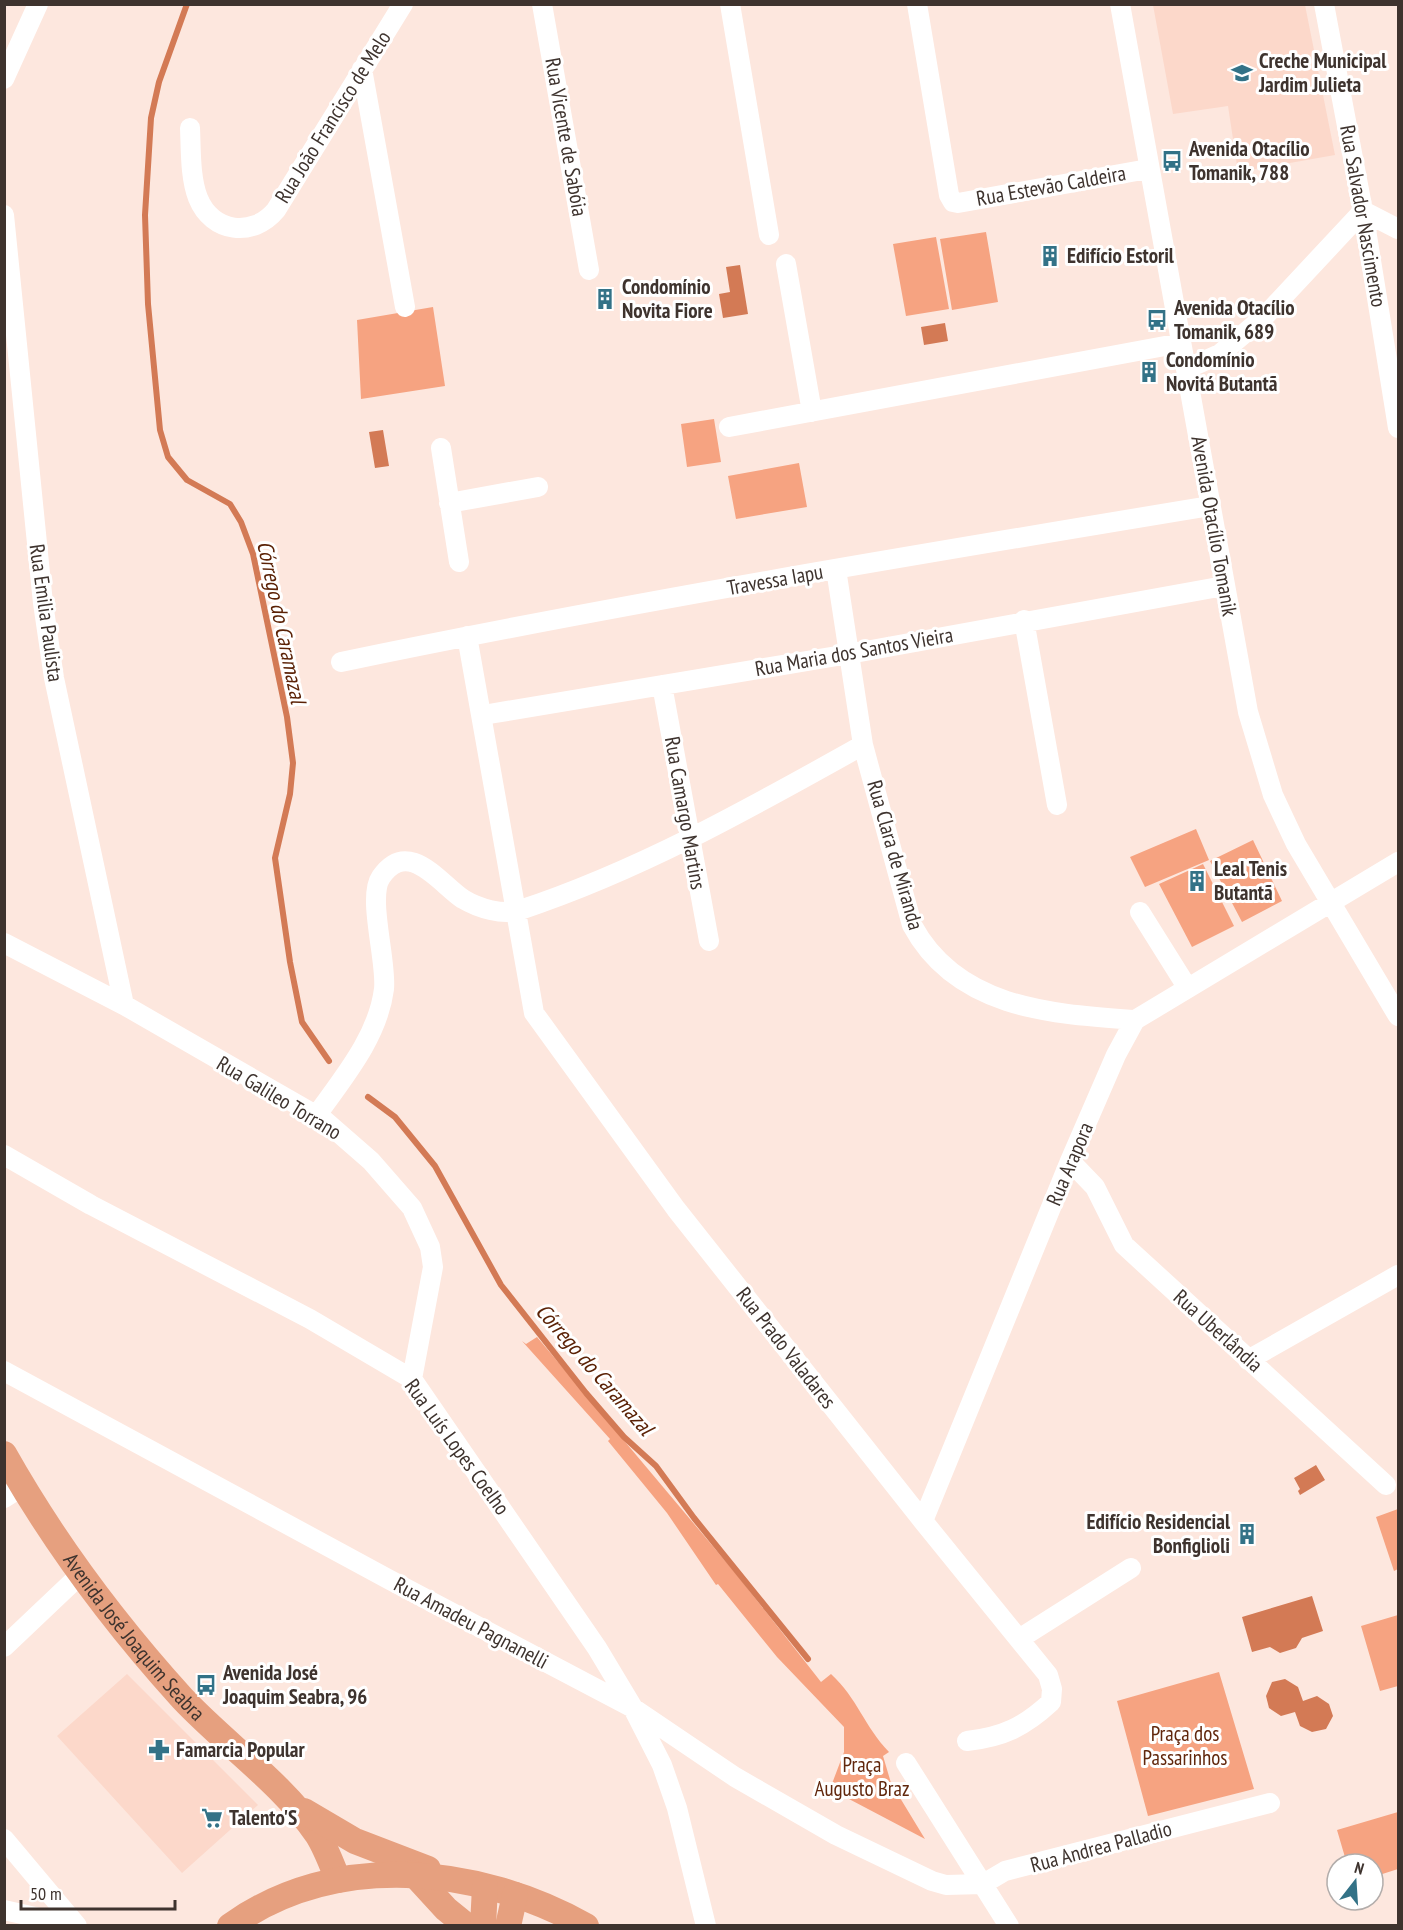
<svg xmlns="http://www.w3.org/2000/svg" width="1403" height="1930" viewBox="0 0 1403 1930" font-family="'PT Sans Narrow',sans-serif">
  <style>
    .built { fill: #fcd8ca }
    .green { fill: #f6a381 }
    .water { fill: #d37a55 }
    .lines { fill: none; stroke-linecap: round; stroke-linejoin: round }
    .stream { stroke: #d37a55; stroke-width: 6 }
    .minor { stroke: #fff; stroke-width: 20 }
    .major { stroke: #e6a07f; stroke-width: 26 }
    .labels { text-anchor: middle; stroke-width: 6; stroke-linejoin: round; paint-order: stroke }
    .poi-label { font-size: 21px; font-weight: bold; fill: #3e332e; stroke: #fff; text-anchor: start }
    .street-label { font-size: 21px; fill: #3e332e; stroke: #fff }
    .park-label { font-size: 21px; fill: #61270c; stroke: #fff }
    .water-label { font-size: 22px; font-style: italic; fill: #5b2206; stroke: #fff }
  </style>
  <rect width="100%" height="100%" fill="#fde7de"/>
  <path class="built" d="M1153,5H1305L1335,155L1238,172L1228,106L1173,114Z
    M127,1674L258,1805L182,1873L57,1736Z"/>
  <path class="green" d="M986,232L998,302L952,310L940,239Z
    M936,237L949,309L906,316L893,244Z
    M433,307L445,386L361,399L357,320Z
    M714,419L721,462L687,467L681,424Z
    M799,463L807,507L736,519L728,476Z
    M1196,829L1209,860L1145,887L1130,857Z
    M1253,840L1282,901L1242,922L1210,861Z
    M1203,864L1234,926L1192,947L1159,884Z
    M537,1337L737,1575L821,1682L831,1674C858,1699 864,1726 889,1752L883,1756L891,1783L925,1839L830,1789L844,1752V1727L777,1657L718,1584L716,1585L667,1513L608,1441L610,1439L522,1341L526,1344Z
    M1398,1509V1569L1394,1571L1376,1517Z
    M1398,1615V1686L1380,1691L1361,1626Z
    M1219,1672L1254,1789L1148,1816L1117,1701Z
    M1398,1812V1869L1373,1877V1864H1347L1337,1830Z"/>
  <path class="water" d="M740,265L748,314L723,318L719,294L730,292L726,267Z
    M945,323L948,341L924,345L921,327Z
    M383,430L389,466L375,468L369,432Z
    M1316,1465L1325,1480L1300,1495L1298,1491L1300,1489L1294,1478Z
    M1312,1596L1323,1631L1302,1638L1296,1648L1280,1653L1270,1647L1252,1652L1242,1617Z
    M1285,1679L1298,1687L1303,1701L1317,1696L1329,1704L1333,1716L1326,1729L1312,1732L1300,1726L1295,1712L1281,1716L1269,1708L1266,1696L1272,1682Z"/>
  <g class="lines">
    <path class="stream" d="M187,4L159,82L151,118L145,215L148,304L160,430L168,457L187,480L230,504L241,522L253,554L287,717L293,763L290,794L275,858L290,962L302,1022L329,1061
      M368,1097L395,1117L435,1166L501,1285L586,1393L624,1437L656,1466L694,1518L808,1659"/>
    <path class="minor" d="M542,4L589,270
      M730,4L769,235
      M917,4L949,195L953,202L958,203L1148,169
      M1120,4L1248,712L1273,795L1296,844L1398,1016
      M1324,4L1363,211L1398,428
      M362,69L405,307
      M4,79L38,4
      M190,128C191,149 190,178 198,198C212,233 253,238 276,210L403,4
      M4,215L43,603L54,678L124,1005
      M786,264L812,412
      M1186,369L1220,354L1265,316L1363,211L1398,229
      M729,427L1181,343
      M441,448L459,562
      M449,503L538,487
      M836,569L863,745L912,925C957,1009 1052,1014 1135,1020
      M1024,620L1057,805
      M467,636L534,1013L676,1209L923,1521L1048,1675L1052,1689L1051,1702C1024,1727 1003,1737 967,1741
      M341,662C629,602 920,554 1210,506
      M662,685L709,941
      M483,715L849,654L1224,586
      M1140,912L1187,987
      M4,943L124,1005L324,1120L371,1161L412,1208L430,1247L433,1267L412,1379
      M316,1116C343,1078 378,1037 384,989C387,961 367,897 381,877C409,837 440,884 463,899C478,908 503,916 520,910C641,870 752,807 863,745
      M4,1155L91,1205L310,1319L412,1379L597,1648L633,1708L662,1765L677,1808L706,1926
      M1070,1161L1095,1187L1124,1245L1386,1485
      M1248,1360L1398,1275
      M4,1371L390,1580L633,1708L735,1777L836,1835L932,1881L946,1885L983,1884L1005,1871L1270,1803
      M4,1498L23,1486
      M923,1521L1070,1161L1116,1055L1135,1020L1398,862
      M1019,1639L1131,1568
      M4,1647L82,1573
      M906,1763L1009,1926
      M4,1839L77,1926
      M4,1910L75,1926"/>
    <g class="major">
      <path id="s1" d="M4,1454C53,1541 115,1624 182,1698C225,1744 281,1782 317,1834C326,1848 332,1865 338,1880"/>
      <path d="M304,1811L355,1841L428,1869"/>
      <path d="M413,1873L446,1909L467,1926"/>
      <path d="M230,1926C335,1851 477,1865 586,1926"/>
      <path d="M483,1926L485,1887"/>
      <path d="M508,1926L515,1895"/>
    </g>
  </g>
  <defs>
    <symbol id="school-bare" viewBox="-9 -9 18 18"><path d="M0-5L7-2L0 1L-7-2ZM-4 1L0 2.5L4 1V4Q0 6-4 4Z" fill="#337287" stroke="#fff" stroke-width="2.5" paint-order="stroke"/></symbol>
    <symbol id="bus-bare" viewBox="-9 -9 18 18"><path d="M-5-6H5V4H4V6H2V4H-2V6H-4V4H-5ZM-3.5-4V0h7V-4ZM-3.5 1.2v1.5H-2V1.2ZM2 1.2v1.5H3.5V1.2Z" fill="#337287" stroke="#fff" stroke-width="2.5" paint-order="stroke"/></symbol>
    <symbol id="building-bare" viewBox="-9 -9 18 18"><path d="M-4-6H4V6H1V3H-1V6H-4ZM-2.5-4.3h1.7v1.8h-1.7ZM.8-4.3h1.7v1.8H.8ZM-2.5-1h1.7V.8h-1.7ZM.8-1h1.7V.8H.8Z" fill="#337287" stroke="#fff" stroke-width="2.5" paint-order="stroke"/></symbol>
    <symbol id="pharmacy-bare" viewBox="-9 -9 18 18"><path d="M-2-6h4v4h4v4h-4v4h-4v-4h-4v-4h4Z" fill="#337287" stroke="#fff" stroke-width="2.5" paint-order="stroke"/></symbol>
    <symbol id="supermarket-bare" viewBox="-9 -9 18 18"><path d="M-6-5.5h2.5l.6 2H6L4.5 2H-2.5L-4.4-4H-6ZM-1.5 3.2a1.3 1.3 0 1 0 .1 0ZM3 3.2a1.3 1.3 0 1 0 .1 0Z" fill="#337287" stroke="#fff" stroke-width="2.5" paint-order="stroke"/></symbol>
  </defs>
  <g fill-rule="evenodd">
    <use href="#school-bare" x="1227" y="58" width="30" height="30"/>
    <use href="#bus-bare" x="1157" y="146" width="30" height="30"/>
    <use href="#building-bare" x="1035" y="241" width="30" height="30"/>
    <use href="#building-bare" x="590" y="284" width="30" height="30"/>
    <use href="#bus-bare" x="1142" y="305" width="30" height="30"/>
    <use href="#building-bare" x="1134" y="357" width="30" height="30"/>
    <use href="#building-bare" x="1182" y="866" width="30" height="30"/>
    <use href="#building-bare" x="1232" y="1519" width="30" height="30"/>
    <use href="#bus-bare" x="191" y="1670" width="30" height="30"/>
    <use href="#pharmacy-bare" x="144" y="1735" width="30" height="30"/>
    <use href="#supermarket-bare" x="197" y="1803" width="30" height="30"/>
  </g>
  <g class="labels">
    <g class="poi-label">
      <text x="1259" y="68">Creche Municipal<tspan x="1259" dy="24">Jardim Julieta</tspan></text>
      <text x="1189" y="156">Avenida Otacílio<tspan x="1189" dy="24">Tomanik, 788</tspan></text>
      <text x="1067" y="263">Edifício Estoril</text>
      <text x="622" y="294">Condomínio<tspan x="622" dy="24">Novita Fiore</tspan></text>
      <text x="1174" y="315">Avenida Otacílio<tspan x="1174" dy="24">Tomanik, 689</tspan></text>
      <text x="1166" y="367">Condomínio<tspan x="1166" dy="24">Novitá Butantã</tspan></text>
      <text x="1214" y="876">Leal Tenis<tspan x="1214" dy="24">Butantã</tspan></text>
      <text x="1230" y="1529" text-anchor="end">Edifício Residencial<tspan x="1230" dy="24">Bonfiglioli</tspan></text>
      <text x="223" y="1680">Avenida José<tspan x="223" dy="24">Joaquim Seabra, 96</tspan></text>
      <text x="176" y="1757">Famarcia Popular</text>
      <text x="229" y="1825">Talento'S</text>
    </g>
    <g class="street-label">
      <text transform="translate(333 117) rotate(-58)" y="7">Rua João Francisco de Melo</text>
      <text transform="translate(566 137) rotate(80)" y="7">Rua Vicente de Sabóia</text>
      <text transform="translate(1051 186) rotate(-10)" y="7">Rua Estevão Caldeira</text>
      <text transform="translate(1363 216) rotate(80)" y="7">Rua Salvador Nascimento</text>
      <text transform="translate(1214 526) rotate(80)" y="7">Avenida Otacílio Tomanik</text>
      <text transform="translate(775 580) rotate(-10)" y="7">Travessa Iapu</text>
      <text transform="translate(46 613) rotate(82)" y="7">Rua Emilia Paulista</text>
      <text transform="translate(854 652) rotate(-10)" y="7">Rua Maria dos Santos Vieira</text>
      <text transform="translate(685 813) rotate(80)" y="7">Rua Camargo Martins</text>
      <text transform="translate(895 855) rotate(74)" y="7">Rua Clara de Miranda</text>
      <text transform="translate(279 1098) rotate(31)" y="7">Rua Galileo Torrano</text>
      <text transform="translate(1070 1164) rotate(-67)" y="7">Rua Arapora</text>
      <text transform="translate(1218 1331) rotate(42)" y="7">Rua Uberlândia</text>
      <text transform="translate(786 1348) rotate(52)" y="7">Rua Prado Valadares</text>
      <text transform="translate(457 1447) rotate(54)" y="7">Rua Luís Lopes Coelho</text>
      <text transform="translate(471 1623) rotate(28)" y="7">Rua Amadeu Pagnanelli</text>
      <text dy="7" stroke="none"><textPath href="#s1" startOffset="225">Avenida José Joaquim Seabra</textPath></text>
      <text transform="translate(1101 1847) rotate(-15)" y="7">Rua Andrea Palladio</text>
    </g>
    <g class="park-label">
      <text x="1185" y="1741">Praça dos<tspan x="1185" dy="24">Passarinhos</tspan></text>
      <text x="862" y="1772">Praça<tspan x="862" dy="24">Augusto Braz</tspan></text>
    </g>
    <g class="water-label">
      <text transform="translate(282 622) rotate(78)" y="8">Córrego do Caramazal</text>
      <text transform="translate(595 1369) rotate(49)" y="8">Córrego do Caramazal</text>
    </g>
  </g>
  <rect width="1403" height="1930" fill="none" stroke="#3e332e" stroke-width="12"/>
  <g transform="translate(1355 1882) rotate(17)"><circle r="28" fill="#ffffff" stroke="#b2adab" stroke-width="1.5"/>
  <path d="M0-4.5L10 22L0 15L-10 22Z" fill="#337287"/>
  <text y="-9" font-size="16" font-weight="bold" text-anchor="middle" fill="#3e332e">N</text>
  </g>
  <path d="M21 1900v9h154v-9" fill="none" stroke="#3e332e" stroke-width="3"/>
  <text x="30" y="1900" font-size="18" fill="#3e332e" stroke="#ffffff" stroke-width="4.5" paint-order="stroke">50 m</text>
</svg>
